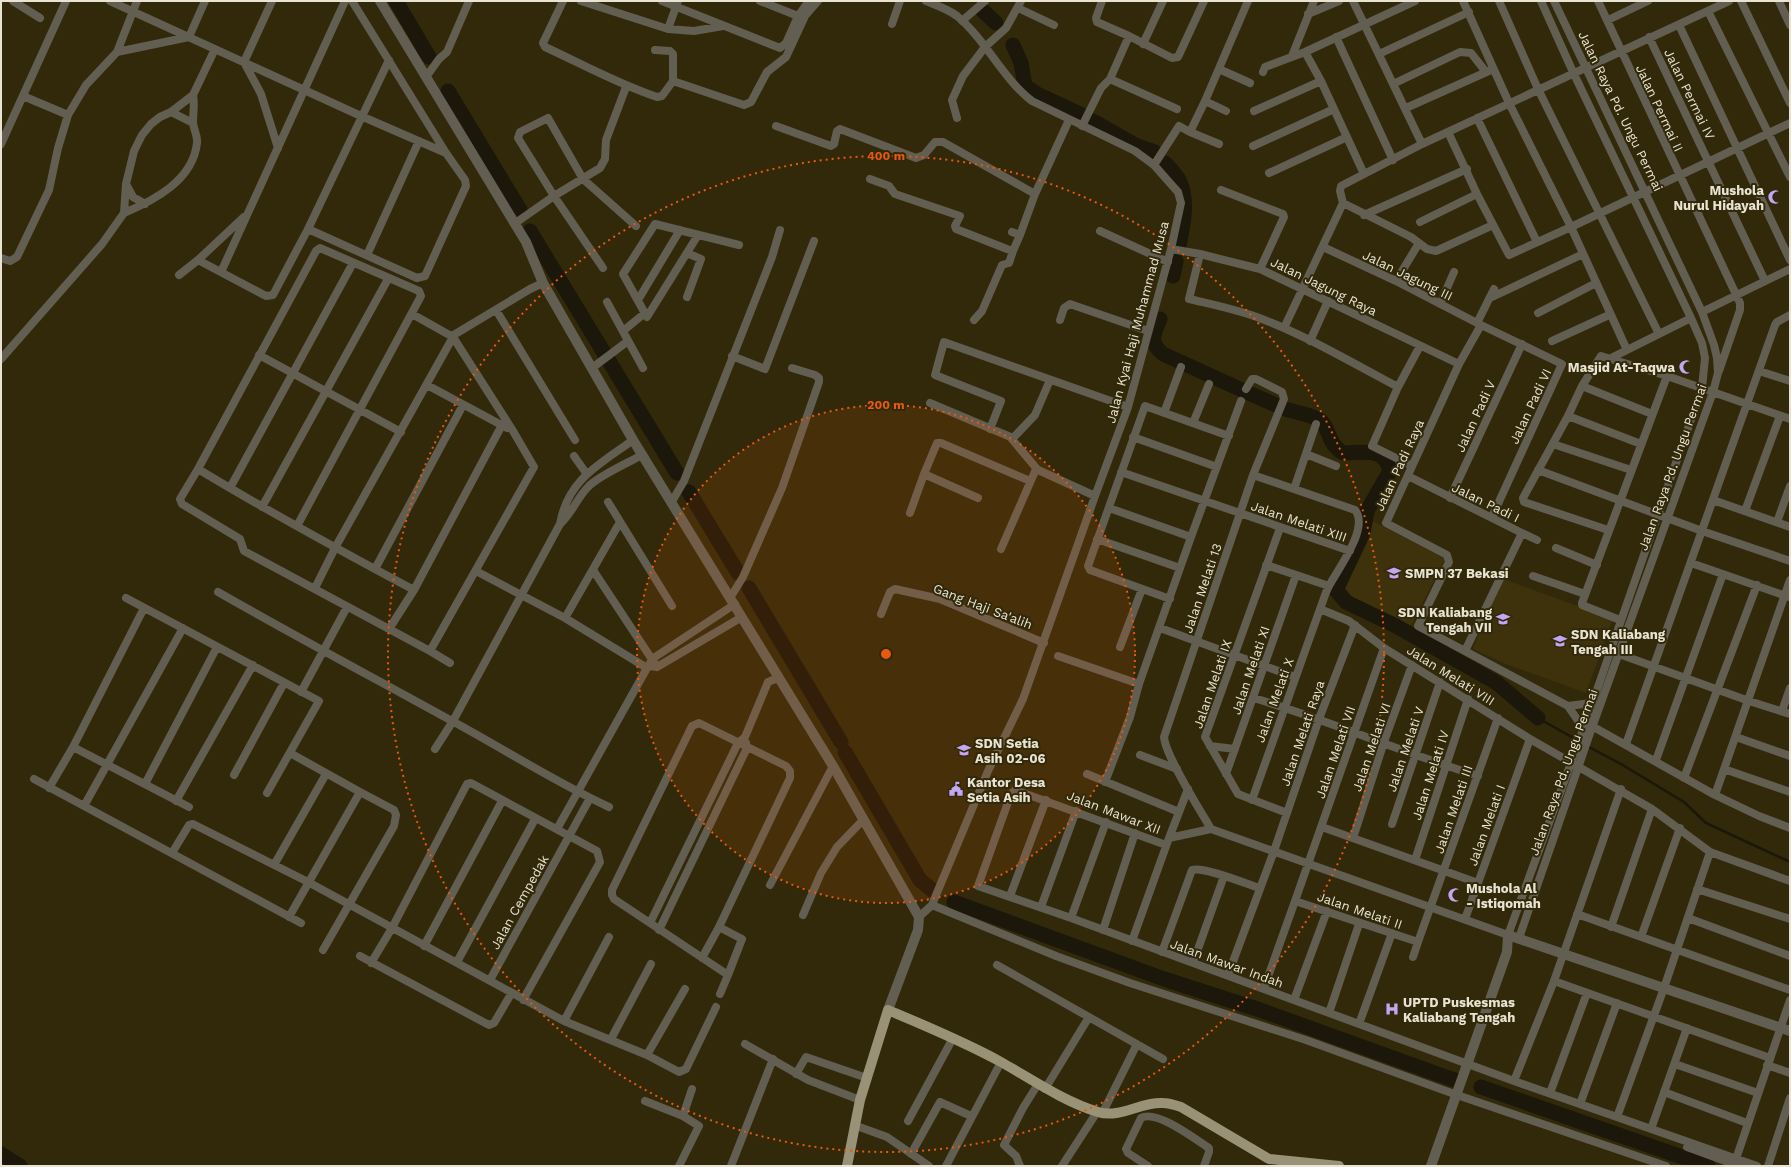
<svg xmlns="http://www.w3.org/2000/svg" width="1791" height="1167" viewBox="0 0 1791 1167" font-family="'Work Sans',sans-serif">
  <style>
    .built { fill: #3d320b }
    .lines { fill: none; stroke-linecap: round; stroke-linejoin: round }
    .stream { stroke: #1b170a; stroke-width: 2.5 }
    .river { stroke: #1b170a; stroke-width: 15 }
    .minor { stroke: #625e51; stroke-width: 8 }
    .tertiary { stroke: #625e51; stroke-width: 10 }
    .primary { stroke: #999276; stroke-width: 10 }
    .ring { fill: none; stroke: #e8590c; stroke-width: 2; stroke-dasharray: 2 4 }
    .labels { text-anchor: middle; stroke-width: 4; stroke-linejoin: round; paint-order: stroke }
    .street-label { font-size: 13px; fill: #e8e3d2; stroke: #31290a }
    .poi-label { font-size: 13px; font-weight: bold; fill: #e8e3d2; stroke: #31290a; text-anchor: start }
    .centre { fill: #e8590c; stroke: #31290a; stroke-width: 2 }
    .ring-label { font-size: 12px; text-anchor: middle; font-weight: bold; fill: #e8590c; stroke: #31290a; stroke-width: 4; stroke-linejoin: round; paint-order: stroke }
  </style>
  <rect width="100%" height="100%" fill="#31290a"/>
  <path class="built" d="M1373,521L1445,559L1411,626L1354,598L1343,586Z
    M1501,578L1613,619L1586,693L1506,664L1473,649Z"/>
  <g class="lines">
    <path class="stream" d="M1538,718L1577,740
      M1587,746L1621,764L1684,802L1706,823L1790,862"/>
    <path class="river" d="M396,1L429,57
      M982,10L996,23
      M1013,45L1021,63L1025,86L1037,94L1080,114
      M448,91L520,210
      M1093,121L1135,145L1155,152
      M1165,163C1170,168 1176,174 1179,180C1189,200 1183,225 1179,246
      M530,231L677,473
      M1173,276L1176,261
      M1160,319C1154,334 1148,342 1163,354C1203,372 1243,391 1283,408C1294,413 1312,414 1321,421C1330,429 1327,443 1343,453C1364,453 1384,446 1390,471L1367,511L1363,533L1336,590L1346,602L1396,626L1497,683L1538,718
      M689,492L738,573
      M749,588L841,742
      M845,752L920,880L932,890
      M954,902L1164,979L1260,1010L1457,1081
      M1481,1087L1708,1166
      M1,1154L20,1166"/>
    <path class="minor" d="M13,1L40,18
      M110,1L361,116L446,153
      M272,1L244,62L261,94L278,148
      M563,1L543,43L545,47C582,64 618,84 657,97L662,96L673,81L744,105L751,102L767,72L786,57L805,16L818,1
      M581,1L668,29L678,1
      M662,1L780,48L786,43L798,16L809,1
      M760,1L798,16
      M1102,1L1096,18L1097,22L1129,36
      M1353,1L1422,144
      M1463,1L1509,103L1571,227L1627,350
      M1499,1L1538,89L1659,334
      M1598,1L1740,303V310L1719,371
      M1741,1L1790,103
      M1779,1L1790,25
      M1018,8L1054,25
      M1708,11L1790,177
      M1308,14L1339,1
      M1608,20L1648,1
      M962,21L985,1
      M892,24L900,1
      M1679,25L1790,260
      M668,29L694,31L723,26
      M1336,37L1393,160
      M1649,37L1765,281
      M1143,44L1163,1
      M655,50L670,51L673,54V81
      M117,52L137,1
      M1305,52L1321,81L1364,174
      M1379,54L1469,12
      M1292,56L1314,1
      M1219,69L1250,83
      M1263,72L1265,67L1305,52L1415,1
      M426,77L439,59L447,52L469,1
      M1110,79L1177,109
      M1393,84L1460,52L1471,53L1486,72
      M193,95L215,49
      M23,96L68,115
      M1205,101L1226,111
      M1406,108L1491,70
      M1254,111L1321,81
      M171,112L193,123
      M957,118L952,100L963,76L985,47L1006,28L1021,1
      M1477,118L1537,242
      M776,126L831,146L834,144L837,131L840,129L916,158L924,155L935,142H943L1035,194
      M1082,126L1101,88L1110,79L1129,36L1172,58L1178,57L1204,1
      M1448,132L1477,194L1509,255L1571,227L1790,123
      M1,144L66,1
      M1219,144L1190,132L1205,101L1248,1
      M1253,146L1334,109
      M1154,165L1179,126L1190,132
      M1269,173L1347,137
      M870,179L889,186L895,194L960,216L955,226L956,229L1007,249L1013,251L1020,235
      M126,184L133,197L145,204
      M1221,190L1283,214L1284,217L1260,269
      M1343,203L1340,191L1341,186L1422,144L1729,1
      M1343,203L1411,237L1419,243L1396,281
      M1364,215L1467,169
      M1420,222L1477,194
      M514,224L554,196L600,168L605,159L606,140L626,87
      M308,229L417,278L425,276L466,186L465,180L446,153L352,1
      M1100,231L1168,262
      M1012,232L1020,235L1035,194L1069,120
      M698,235L647,317L623,274L655,224L739,245
      M1419,243L1427,249L1436,251L1493,225
      M1323,247L1396,281L1481,325L1562,364L1492,517
      M1171,249L1200,254L1260,269L1459,364
      M1200,254L1189,299C1214,305 1239,310 1262,319C1309,337 1354,364 1398,387L1372,446L1412,466
      M367,255L419,141
      M1,258L10,261L17,257L49,190L58,148L68,115L86,85L117,52L189,37L205,1
      M198,260L266,296L273,295L308,229L389,60
      M603,268L554,196L518,138L520,132L548,118L583,179L636,226
      M221,272L345,1
      M179,275L198,260L244,217
      M687,297L701,259L687,253
      M1490,298L1583,254
      M638,300L680,230
      M607,302L643,368
      M1440,304L1454,272
      M496,310L575,440
      M1702,312L1790,269
      M1538,313L1596,283
      M974,320L982,311L1002,265L1009,263L1013,251
      M1060,320L1064,308L1070,304L1148,331
      M1477,323L1494,289
      M1481,325L1459,364L1386,523L1447,555L1449,562L1418,626L1568,706L1585,731
      M1284,328L1343,203
      M623,331L645,313
      M452,336L530,289L543,283
      M1310,341L1328,301
      M1552,341L1609,315
      M259,355L401,432
      M732,356L765,369L814,241
      M1611,358L1691,318
      M1,359L102,244L124,213L126,184L134,151L142,135L151,124L160,117L171,112L193,95C195,104 193,112 193,122C193,129 198,135 197,143C193,180 155,200 124,213
      M592,368L628,341
      M1759,371L1790,381
      M427,385L507,428
      M1582,386L1652,414
      M1398,387L1420,346
      M930,403L1013,438L1035,415L1050,380
      M1164,413L1181,367
      M1568,416L1641,444
      M1193,423L1209,384
      M990,429L1001,401L935,375L944,342L1128,407
      M1133,437L1217,467
      M1011,438L1037,469
      M1553,444L1631,470
      M1306,454L1336,466
      M574,456L586,473
      M198,469L180,499L182,504L240,539L244,551L430,651L534,467L513,431L453,337L412,314
      M1538,470L1702,531L1790,561
      M1121,472L1350,551
      M1408,476L1522,533L1465,651
      M230,488L353,263
      M1294,489L1316,424
      M978,498L924,474L937,443H941L1030,481
      M1450,498L1522,344
      M1713,500L1790,527
      M608,502L672,606
      M671,503L684,481L772,257L780,230
      M262,507L388,279
      M1109,508L1191,537
      M1745,511L1780,416
      M910,513L924,474
      M1777,522L1790,486
      M560,524C568,479 599,465 633,440
      M297,526L421,296L419,291L320,248L316,251L198,469C269,512 341,551 414,590
      M1280,528L1205,737L1238,794L1287,813
      M1608,530L1524,502L1523,498L1568,416L1582,386L1601,356L1667,376L1790,419
      M1522,533L1537,540
      M1097,539L1180,568
      M1556,548L1597,565
      M1001,549L1036,469L1095,496
      M1691,563L1789,597
      M1266,565L1329,586
      M375,569L463,405
      M593,570L657,667
      M476,571L565,618L647,668
      M1533,576L1585,594
      M315,588L335,548L453,337
      M218,592C295,636 374,678 452,721C504,749 555,782 609,807
      M126,598L319,701L267,793
      M730,598L743,577L782,488L819,382V378L815,375L792,368
      M1170,599L1090,570L1088,566L1145,406L1229,436
      M1320,609L1349,621L1384,648L1530,739L1652,809L1710,852L1790,881
      M881,614L890,592L895,589L940,599L1044,643
      M565,618L620,522
      M1620,620L1582,605V603L1667,376
      M1160,628L1295,677
      M389,629L414,590L502,425
      M1120,647L1142,589
      M1384,648L1295,901L1418,942L1498,718
      M430,651L450,663
      M1619,654L1749,701L1790,714
      M1058,656L1139,684L1191,537L1241,401
      M650,663L652,659L735,604
      M301,692L347,607
      M1254,698C1329,721 1402,752 1478,776
      M1568,706L1592,703
      M1782,711L1790,688
      M1590,725L1715,795L1759,816L1790,828
      M1736,737L1790,756
      M1626,744L1775,325L1777,322L1790,315
      M1210,746L1235,749
      M73,747L189,807
      M435,749L453,721L560,524C573,512 577,498 588,487C598,476 628,463 642,455
      M1140,755L1177,769
      M1656,760L1723,574
      M1724,769L1790,792
      M1087,774L1179,812
      M1226,774L1296,575
      M234,775L284,683
      M1684,778L1757,585
      M34,779L301,923
      M1105,782L1130,717L1139,684
      M145,784L217,647
      M49,788L73,747L144,608
      M1715,795L1790,580
      M1252,800L1320,609C1323,602 1325,593 1329,586C1337,570 1370,528 1355,510L1253,475
      M176,801L253,665
      M84,806L183,628
      M1392,824L1440,682
      M1322,827L1478,883
      M557,829L647,668L650,666L657,667L742,617
      M1211,829L1508,935L1583,730L1702,388L1705,358L1702,343L1691,318L1573,72L1541,1
      M1211,829C1200,810 1165,755 1164,737L1253,475L1284,399L1282,392L1256,379H1252L1246,389
      M1169,838L1188,789
      M1353,838L1384,742L1412,665
      M1166,845L1015,790L1011,794L978,886L1071,918L1514,1081L1757,1166
      M172,853L189,825L193,824L308,882L564,1021L647,1055L679,1072L686,1069L716,1007
      M1415,860L1468,699
      M274,865L326,774
      M770,885L833,766
      M1697,889L1790,919
      M1010,896L1046,800
      M932,905L1056,956L1130,983L1306,1040L1457,1095L1666,1166
      M1041,907L1076,811
      M1577,914L1790,990
      M803,915L821,873L837,847L863,820
      M289,917L360,792L290,753
      M919,917L932,905L934,900L988,771L1023,699L1095,496L1128,407L1171,249L1181,203L1178,192L1169,182L1154,165L1135,151L1032,101C1002,78 986,40 957,16C948,9 936,5 926,1
      M1071,918L1106,822
      M1688,918L1790,956
      M1465,919L1530,739
      M650,923L738,743L745,737L768,682L778,678
      M1611,927L1652,809
      M659,930L747,748L746,743
      M1103,930L1135,833
      M1641,937L1680,828
      M1519,938L1589,736L1713,392L1718,373L1717,358L1714,345L1702,312L1554,1
      M1132,941L1169,838L1211,829
      M424,946L502,801
      M323,950L394,826L396,815L394,810L360,792
      M1162,952L1192,870C1203,866 1247,884 1259,888
      M360,956L489,1025L494,1023L511,994
      M1413,957L1418,942
      M702,958L719,927L790,778V771L786,766L699,723L692,726L612,890V895L614,899L728,975L742,939L719,927
      M457,962L535,819
      M371,963L392,928L467,784L471,783L597,851L600,862L523,1000
      M1193,963L1224,876
      M997,965L1163,1059
      M1228,975L1274,851L1319,719L1355,625
      M490,980L590,798
      M1554,981L1770,1058
      M1264,988L1295,901
      M720,994L728,975
      M1294,1000L1327,911
      M1329,1013L1359,924
      M564,1021L609,937
      M1359,1024L1392,933
      M611,1039L651,964
      M745,1044L808,1080L860,1100
      M647,1055L685,989
      M1675,1064L1758,1093
      M1767,1065L1790,1073
      M796,1074L806,1057L867,1078
      M1514,1081L1554,981L1621,789
      M1045,1089L1089,1017
      M1664,1092L1747,1123
      M1550,1093L1587,993
      M645,1101L683,1116
      M1580,1104L1617,1003
      M1102,1114L1137,1044
      M1617,1117L1664,988L1710,852
      M908,1121L953,1038
      M854,1125L887,1137L929,1166
      M1651,1129L1687,1028
      M1687,1147L1739,1166
      M911,1154L940,1102L971,1116
      M1736,1159L1790,1000
      M679,1166L699,1126L683,1116L692,1089
      M731,1166L773,1059
      M946,1166L1001,1062
      M1020,1166L1016,1156L1004,1145L1023,1108L1038,1084
      M1062,1166L1097,1112
      M1148,1166L1128,1153L1126,1149L1141,1118C1156,1109 1195,1139 1209,1148V1152L1204,1166
      M1768,1166L1790,1098"/>
    <path class="tertiary" d="M380,1L526,242L543,283L633,440L833,766L919,917L918,930L888,1010
      M1431,1166L1507,952L1508,935L1790,1031"/>
    <path class="primary" d="M847,1166L860,1100L888,1010C926,1026 965,1042 1001,1062C1033,1080 1063,1101 1098,1112C1120,1119 1142,1101 1163,1103C1169,1103 1175,1105 1181,1107L1269,1159L1339,1166"/>
  </g>
  <circle cx="886" cy="654" r="249" fill="#e8590c" fill-opacity=".12"/>
  <g class="ring">
    <circle cx="886" cy="654" r="249"/>
    <circle cx="886" cy="654" r="498"/>
  </g>
  <defs>
    <symbol id="mosque-bare" viewBox="-9 -9 18 18"><path d="M3.5-4.9A6 6 0 1 0 3.5 4.9A5 5 0 1 1 3.5-4.9Z" fill="#c4a7f2" stroke="#31290a" stroke-width="2.5" paint-order="stroke"/></symbol>
    <symbol id="school-bare" viewBox="-9 -9 18 18"><path d="M0-5L7-2L0 1L-7-2ZM-4 1L0 2.5L4 1V4Q0 6-4 4Z" fill="#c4a7f2" stroke="#31290a" stroke-width="2.5" paint-order="stroke"/></symbol>
    <symbol id="civic-bare" viewBox="-9 -9 18 18"><path d="M-.6-6.5H3V-4.5H.6V-3L4-1V1h2V6H-6V1h2V-1L-.6-3ZM-1.2 2.5V6h2.4V2.5Z" fill="#c4a7f2" stroke="#31290a" stroke-width="2.5" paint-order="stroke"/></symbol>
    <symbol id="hospital-bare" viewBox="-9 -9 18 18"><path d="M-5-5h3v3.5h4V-5h3V5h-3V1.5h-4V5h-3Z" fill="#c4a7f2" stroke="#31290a" stroke-width="2.5" paint-order="stroke"/></symbol>
  </defs>
  <g fill-rule="evenodd">
    <use href="#mosque-bare" x="1765" y="187" width="20" height="20"/>
    <use href="#mosque-bare" x="1676" y="357" width="20" height="20"/>
    <use href="#school-bare" x="1384" y="563" width="20" height="20"/>
    <use href="#school-bare" x="1493" y="609" width="20" height="20"/>
    <use href="#school-bare" x="1550" y="631" width="20" height="20"/>
    <use href="#school-bare" x="954" y="740" width="20" height="20"/>
    <use href="#civic-bare" x="946" y="779" width="20" height="20"/>
    <use href="#mosque-bare" x="1445" y="885" width="20" height="20"/>
    <use href="#hospital-bare" x="1382" y="999" width="20" height="20"/>
  </g>
  <g class="labels">
    <g class="street-label">
      <text transform="translate(1690 94) rotate(64)" y="5">Jalan Permai IV</text>
      <text transform="translate(1660 108) rotate(65)" y="5">Jalan Permai II</text>
      <text transform="translate(1621 111) rotate(64)" y="5">Jalan Raya Pd. Ungu Permai</text>
      <text transform="translate(1408 275) rotate(26)" y="5">Jalan Jagung III</text>
      <text transform="translate(1324 286) rotate(26)" y="5">Jalan Jagung Raya</text>
      <text transform="translate(1137 322) rotate(-75)" y="5">Jalan Kyai Haji Muhammad Musa</text>
      <text transform="translate(1530 406) rotate(-65)" y="5">Jalan Padi VI</text>
      <text transform="translate(1475 416) rotate(-65)" y="5">Jalan Padi V</text>
      <text transform="translate(1399 465) rotate(-65)" y="5">Jalan Padi Raya</text>
      <text transform="translate(1672 467) rotate(-70)" y="5">Jalan Raya Pd. Ungu Permai</text>
      <text transform="translate(1486 502) rotate(26)" y="5">Jalan Padi I</text>
      <text transform="translate(1299 521) rotate(19)" y="5">Jalan Melati XIII</text>
      <text transform="translate(1202 588) rotate(-71)" y="5">Jalan Melati 13</text>
      <text transform="translate(983 606) rotate(21)" y="5">Gang Haji Sa'alih</text>
      <text transform="translate(1250 670) rotate(-71)" y="5">Jalan Melati XI</text>
      <text transform="translate(1451 675) rotate(32)" y="5">Jalan Melati VIII</text>
      <text transform="translate(1212 684) rotate(-71)" y="5">Jalan Melati IX</text>
      <text transform="translate(1274 700) rotate(-70)" y="5">Jalan Melati X</text>
      <text transform="translate(1302 733) rotate(-71)" y="5">Jalan Melati Raya</text>
      <text transform="translate(1371 747) rotate(-71)" y="5">Jalan Melati VI</text>
      <text transform="translate(1405 749) rotate(-71)" y="5">Jalan Melati V</text>
      <text transform="translate(1335 752) rotate(-71)" y="5">Jalan Melati VII</text>
      <text transform="translate(1563 772) rotate(-70)" y="5">Jalan Raya Pd. Ungu Permai</text>
      <text transform="translate(1430 775) rotate(-72)" y="5">Jalan Melati IV</text>
      <text transform="translate(1453 809) rotate(-71)" y="5">Jalan Melati III</text>
      <text transform="translate(1114 812) rotate(21)" y="5">Jalan Mawar XII</text>
      <text transform="translate(1486 825) rotate(-70)" y="5">Jalan Melati I</text>
      <text transform="translate(519 902) rotate(-61)" y="5">Jalan Cempedak</text>
      <text transform="translate(1360 910) rotate(19)" y="5">Jalan Melati II</text>
      <text transform="translate(1227 963) rotate(20)" y="5">Jalan Mawar Indah</text>
    </g>
    <g class="poi-label">
      <text x="1764" y="195" text-anchor="end">Mushola<tspan x="1764" dy="15">Nurul Hidayah</tspan></text>
      <text x="1675" y="372" text-anchor="end">Masjid At-Taqwa</text>
      <text x="1405" y="578">SMPN 37 Bekasi</text>
      <text x="1492" y="617" text-anchor="end">SDN Kaliabang<tspan x="1492" dy="15">Tengah VII</tspan></text>
      <text x="1571" y="639">SDN Kaliabang<tspan x="1571" dy="15">Tengah III</tspan></text>
      <text x="975" y="748">SDN Setia<tspan x="975" dy="15">Asih 02-06</tspan></text>
      <text x="967" y="787">Kantor Desa<tspan x="967" dy="15">Setia Asih</tspan></text>
      <text x="1466" y="893">Mushola Al<tspan x="1466" dy="15">- Istiqomah</tspan></text>
      <text x="1403" y="1007">UPTD Puskesmas<tspan x="1403" dy="15">Kaliabang Tengah</tspan></text>
    </g>
  </g>
  <circle cx="886" cy="654" r="6" class="centre"/>
  <g class="ring-label">
    <text x="886" y="160">400 m</text>
    <text x="886" y="409">200 m</text>
  </g>
  <rect width="1791" height="1167" fill="none" stroke="#e8e3d2" stroke-width="4"/>
</svg>
